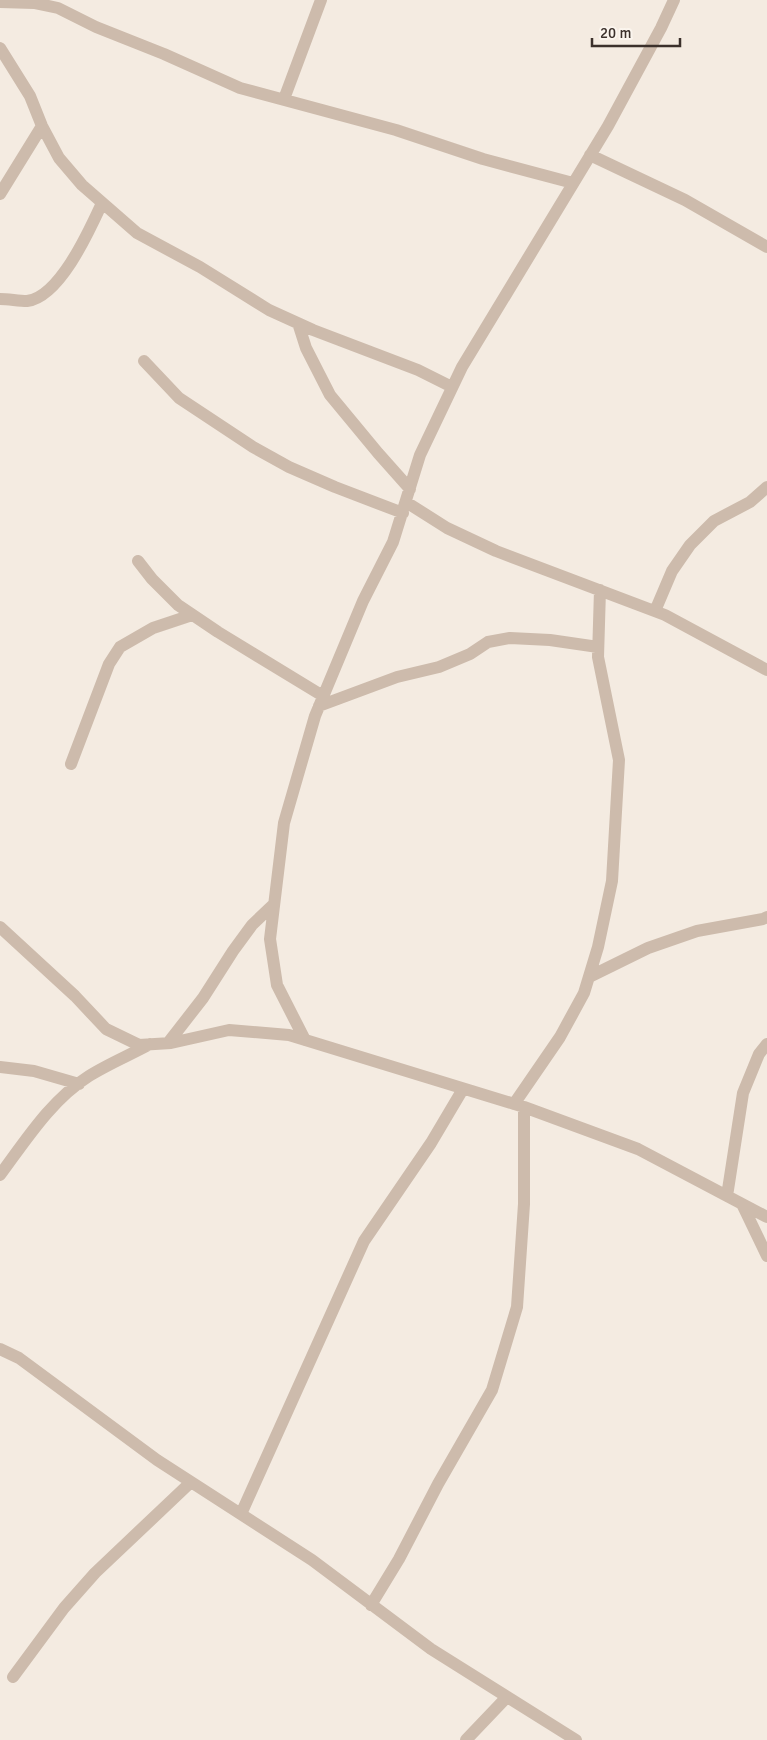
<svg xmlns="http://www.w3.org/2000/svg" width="767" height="1740" viewBox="0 0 767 1740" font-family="Signika,sans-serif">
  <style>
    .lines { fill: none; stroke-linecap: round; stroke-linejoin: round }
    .minor { stroke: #cdbbac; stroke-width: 12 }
  </style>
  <rect width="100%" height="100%" fill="#f4ebe1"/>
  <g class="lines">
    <path class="minor" d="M0,2L34,3L58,8L96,27L164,54L240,88L396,130L483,159L573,183
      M0,48L30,96L42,126L59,158L82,185L137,233L200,267L269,310L313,330L418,370L452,387
      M284,99L321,0
      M590,155L685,200L767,247
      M0,194L42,126
      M0,299C9,299 18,301 27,301C60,297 90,229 102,203
      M298,323L306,348L330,395L378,453L410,489
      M144,361L179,398L253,447L289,467L335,487L403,513
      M406,502L447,528L496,551L665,615L767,670
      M138,561L152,579L178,605L218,632L323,696
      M655,611L672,571L690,545L714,521L750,502L767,487
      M319,706L397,677L439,667L470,654L488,642L510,638L550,640L598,647
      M71,764L109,664L120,647L153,628L192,615
      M0,927L75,996L106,1029L139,1045L171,1043L229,1030L289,1035L524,1107L638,1149L767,1217
      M589,977L648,948L697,931L763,919L767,917
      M305,1040L277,985L270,939L284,823L315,716L363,601L393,542L420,455L462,367L608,126L661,28L674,0
      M168,1043L203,998L233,951L252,925L274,904
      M0,1067L34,1071L79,1084
      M514,1104L560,1037L584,993L598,947L612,881L619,760L598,657L600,590
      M0,1175C26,1140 51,1100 89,1076C108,1064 130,1055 150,1044
      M727,1196L743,1093L759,1054L767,1044
      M742,1204L767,1256
      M0,1349L19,1358L157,1460L312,1560L431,1649L576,1740
      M241,1514L364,1241L431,1143L463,1089
      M371,1605L399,1559L438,1484L492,1390L517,1307L524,1204V1107
      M13,1677L64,1608L95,1573L191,1482
      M466,1740L507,1697"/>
  </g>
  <path d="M592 38v8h88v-8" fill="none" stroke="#3b302b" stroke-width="2.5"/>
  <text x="600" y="38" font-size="15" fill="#3b302b" stroke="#fbf5ee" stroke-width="4" paint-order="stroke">20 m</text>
</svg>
